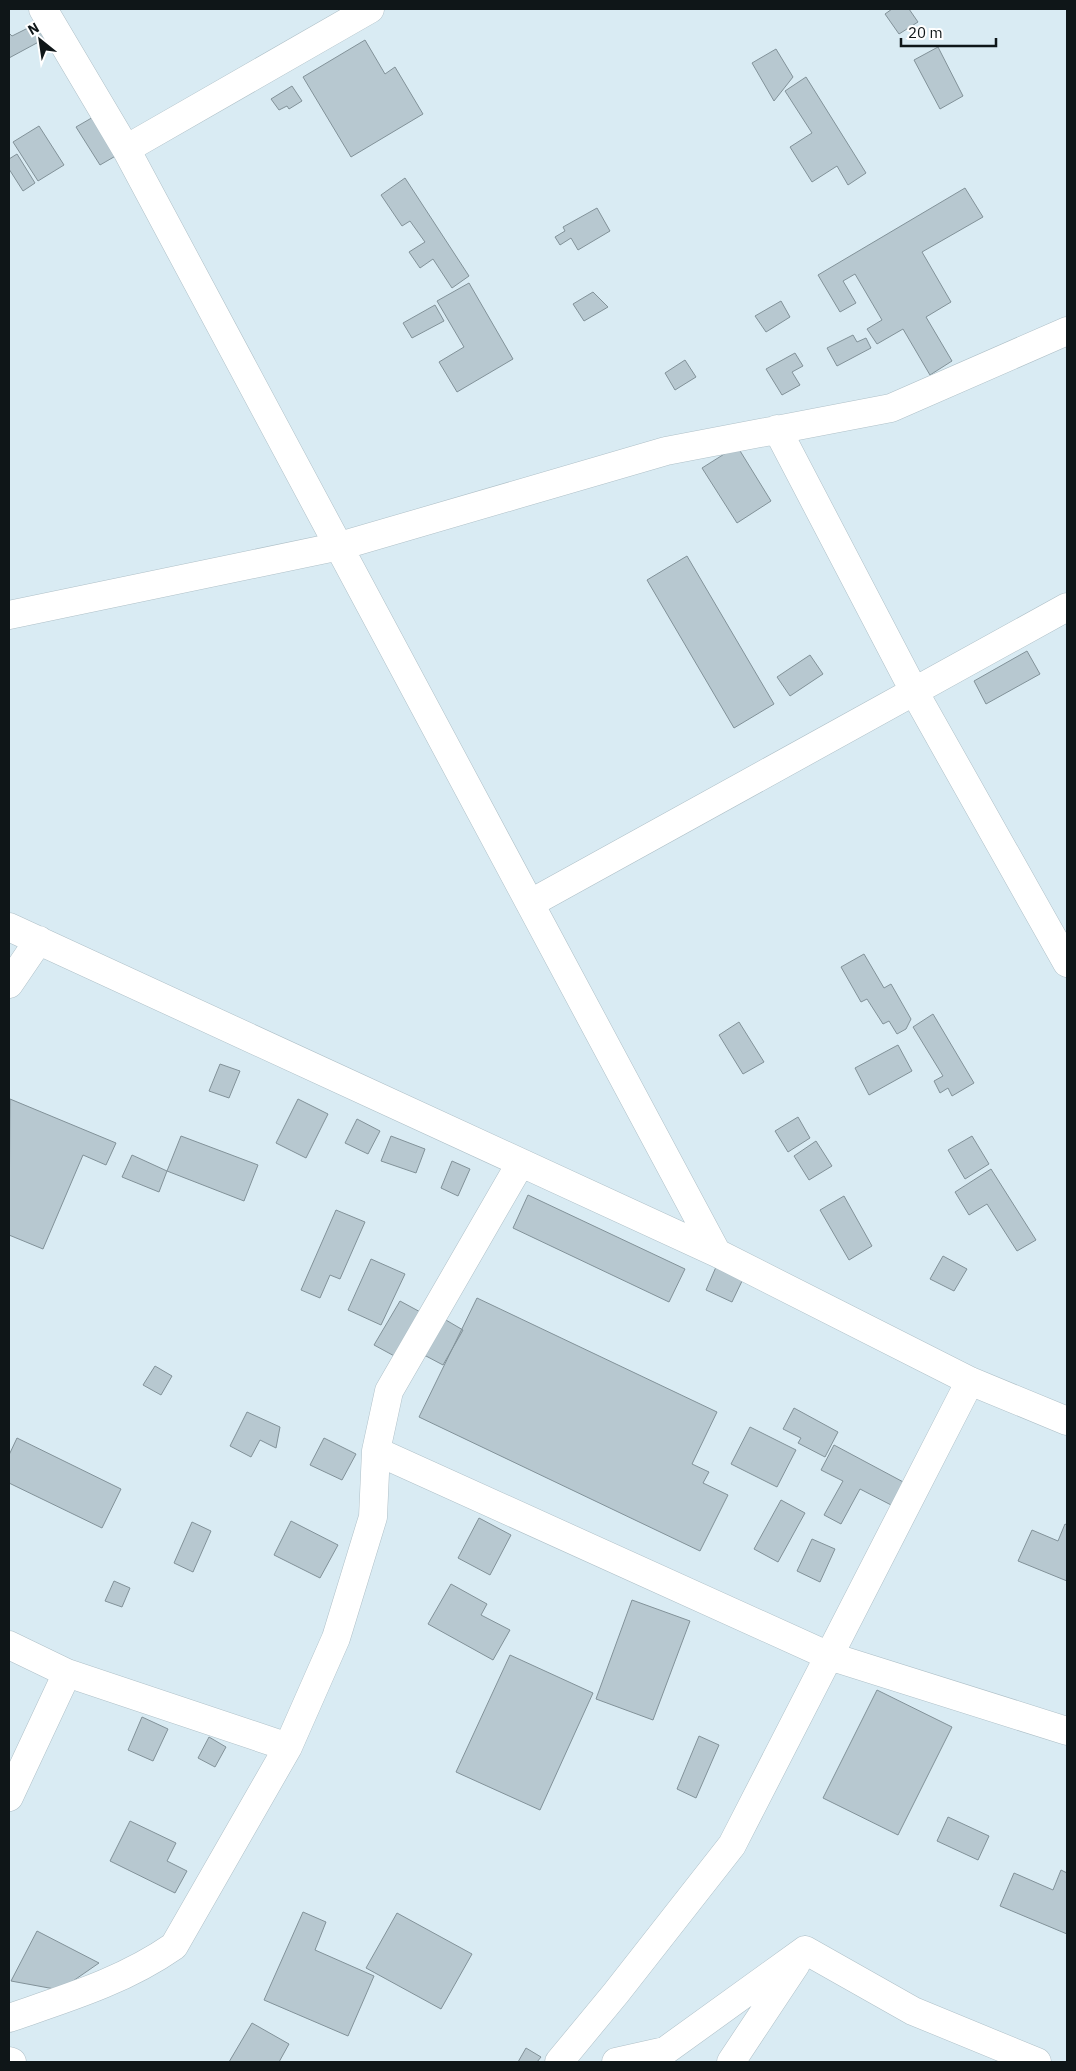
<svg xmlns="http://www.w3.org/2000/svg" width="1076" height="2071" viewBox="0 0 1076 2071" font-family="'IBM Plex Sans',sans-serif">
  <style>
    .building { fill: #b7c8d0; stroke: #829299 }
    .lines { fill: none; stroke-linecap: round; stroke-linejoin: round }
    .minor-casing { stroke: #afc0c8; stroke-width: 29 }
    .minor { stroke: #fff; stroke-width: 28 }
  </style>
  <rect width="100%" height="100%" fill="#d9ebf3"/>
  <path class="building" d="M892,9H909L918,22L899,34L885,14Z
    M38,23L46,38L9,58V33L12,36Z
    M365,40L385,74L395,67L423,114L351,157L303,77Z
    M938,47L963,96L940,109L914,60Z
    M776,49L793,77L774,101L752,63Z
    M806,77L866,173L848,185L837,166L812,182L790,147L812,133L785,91Z
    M292,86L302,101L289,109L287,106L279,110L271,99Z
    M95,116L119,154L100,165L76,127Z
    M39,126L64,165L38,181L13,142Z
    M17,154L35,183L23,191L9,169V159Z
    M405,178L469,276L452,288L433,259L420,268L409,252L425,242L410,221L402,226L381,195Z
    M965,188L983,217L922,252L951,302L926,317L952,361L930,375L903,329L877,344L867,329L882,320L855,274L843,281L856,303L840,312L818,275Z
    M597,208L610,231L578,250L571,238L560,245L555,237L565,231L563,227Z
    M469,283L513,359L457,392L439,362L464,347L437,301Z
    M593,292L608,307L584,321L573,304Z
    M781,301L790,317L766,332L755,316Z
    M435,305L444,321L412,338L403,323Z
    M853,335L857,342L866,338L871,348L837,366L827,348Z
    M795,353L803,366L792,372L800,385L782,395L766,369Z
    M685,360L696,377L675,390L665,373Z
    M737,446L771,501L737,523L702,468Z
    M687,556L774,704L734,728L647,580Z
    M1027,651L1040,674L986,704L974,681Z
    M810,655L823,674L790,696L777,677Z
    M864,954L884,988L891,984L911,1019L906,1029L897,1034L889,1021L883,1024L867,999L861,1002L841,967Z
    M933,1014L974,1083L952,1096L948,1088L940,1093L934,1081L943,1076L913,1027Z
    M739,1022L764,1062L743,1074L719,1035Z
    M898,1045L912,1071L869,1095L855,1068Z
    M220,1064L240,1071L229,1098L209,1091Z
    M10,1099L116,1143L106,1165L83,1155L43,1249L9,1235Z
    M298,1099L328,1114L306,1158L276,1143Z
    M798,1117L810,1138L788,1152L775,1131Z
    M357,1119L380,1131L368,1154L345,1143Z
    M181,1136L258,1165L244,1201L167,1171Z
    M391,1136L425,1149L416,1173L381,1161Z
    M972,1136L989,1164L965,1179L948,1150Z
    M816,1141L832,1166L809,1180L794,1156Z
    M132,1155L167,1171L159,1192L122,1177Z
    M452,1161L470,1169L458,1196L441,1188Z
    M991,1169L1036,1240L1017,1251L987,1204L969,1215L955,1192Z
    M528,1195L685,1269L669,1302L513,1228Z
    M844,1196L872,1246L849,1260L820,1210Z
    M336,1210L365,1222L340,1279L330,1275L320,1298L301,1290Z
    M943,1256L967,1269L954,1291L930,1279Z
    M371,1259L405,1274L381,1325L348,1310Z
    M716,1267L743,1279L732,1302L706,1290Z
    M477,1298L717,1412L692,1464L709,1472L703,1483L728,1495L700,1551L419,1417Z
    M400,1301L424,1314L398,1358L374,1345Z
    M439,1316L463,1330L443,1365L426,1356L414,1361Z
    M155,1366L172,1376L161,1395L143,1385Z
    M794,1408L838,1432L825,1457L798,1443L801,1438L783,1429Z
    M247,1412L280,1427L276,1448L260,1440L251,1457L230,1446Z
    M750,1427L796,1450L777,1487L731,1464Z
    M17,1438L121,1489L102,1528L9,1483V1455Z
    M324,1438L356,1454L342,1480L310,1465Z
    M834,1445L907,1484L895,1507L860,1489L841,1524L824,1515L843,1481L821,1470Z
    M781,1500L805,1513L778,1562L754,1549Z
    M479,1518L511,1535L490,1575L458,1558Z
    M291,1521L338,1545L320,1578L274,1555Z
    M192,1522L211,1531L193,1572L174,1563Z
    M1065,1524L1067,1525V1581L1018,1561L1032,1530L1058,1541Z
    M812,1539L835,1549L820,1582L797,1571Z
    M114,1581L130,1588L122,1607L105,1601Z
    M451,1584L487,1604L481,1615L510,1630L493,1660L428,1624Z
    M632,1600L690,1621L653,1720L596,1699Z
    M510,1655L593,1693L540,1810L456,1772Z
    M877,1690L952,1727L898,1835L823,1798Z
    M142,1717L168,1729L153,1761L128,1750Z
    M699,1736L719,1745L696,1798L677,1789Z
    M209,1737L226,1747L215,1767L198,1758Z
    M948,1817L989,1836L978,1860L937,1841Z
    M130,1821L176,1843L167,1861L187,1871L175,1893L110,1861Z
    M1061,1870L1067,1873V1934L1000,1906L1014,1873L1053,1890Z
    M303,1912L326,1922L315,1950L374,1976L348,2036L264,2000Z
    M397,1913L472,1954L441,2009L366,1968Z
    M37,1931L99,1963L60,1990L11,1981Z
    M252,2023L289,2044L279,2062H229Z
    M526,2048L541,2057L537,2062H518Z"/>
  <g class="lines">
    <defs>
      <path id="minor" d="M43,9L126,149L717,1253
        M126,149L370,9
        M777,429L915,693L1067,963
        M9,615L340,546L666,451L891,408L1067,331
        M531,903L1067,607
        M9,927L717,1253L970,1381L1067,1421
        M9,984L39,940
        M376,1451L829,1656L1067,1731
        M9,1645L67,1673L288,1747
        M9,1797L67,1673
        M805,1950L913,2011L1037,2062
        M9,2018C67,1998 124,1981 174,1946L288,1747L336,1638L373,1517L376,1451L389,1391L520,1164
        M9,2061L12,2062
        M559,2062L616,1993L732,1845L970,1381
        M616,2062L665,2051L805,1950
        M731,2062L796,1964"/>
    </defs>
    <use href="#minor" class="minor-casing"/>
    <use href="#minor" class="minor"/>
  </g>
  <rect width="1076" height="2071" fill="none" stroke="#0f1618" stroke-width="20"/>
  <g transform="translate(40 40) rotate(330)" stroke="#ffffff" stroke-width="4" paint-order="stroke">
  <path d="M0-4L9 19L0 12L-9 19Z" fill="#0f1618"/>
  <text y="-8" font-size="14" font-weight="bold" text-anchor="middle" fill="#0f1618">N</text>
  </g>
  <path d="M901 38v8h95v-8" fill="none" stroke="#0f1618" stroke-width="2.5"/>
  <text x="908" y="38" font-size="15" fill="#0f1618" stroke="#ffffff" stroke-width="4" paint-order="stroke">20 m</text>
</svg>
